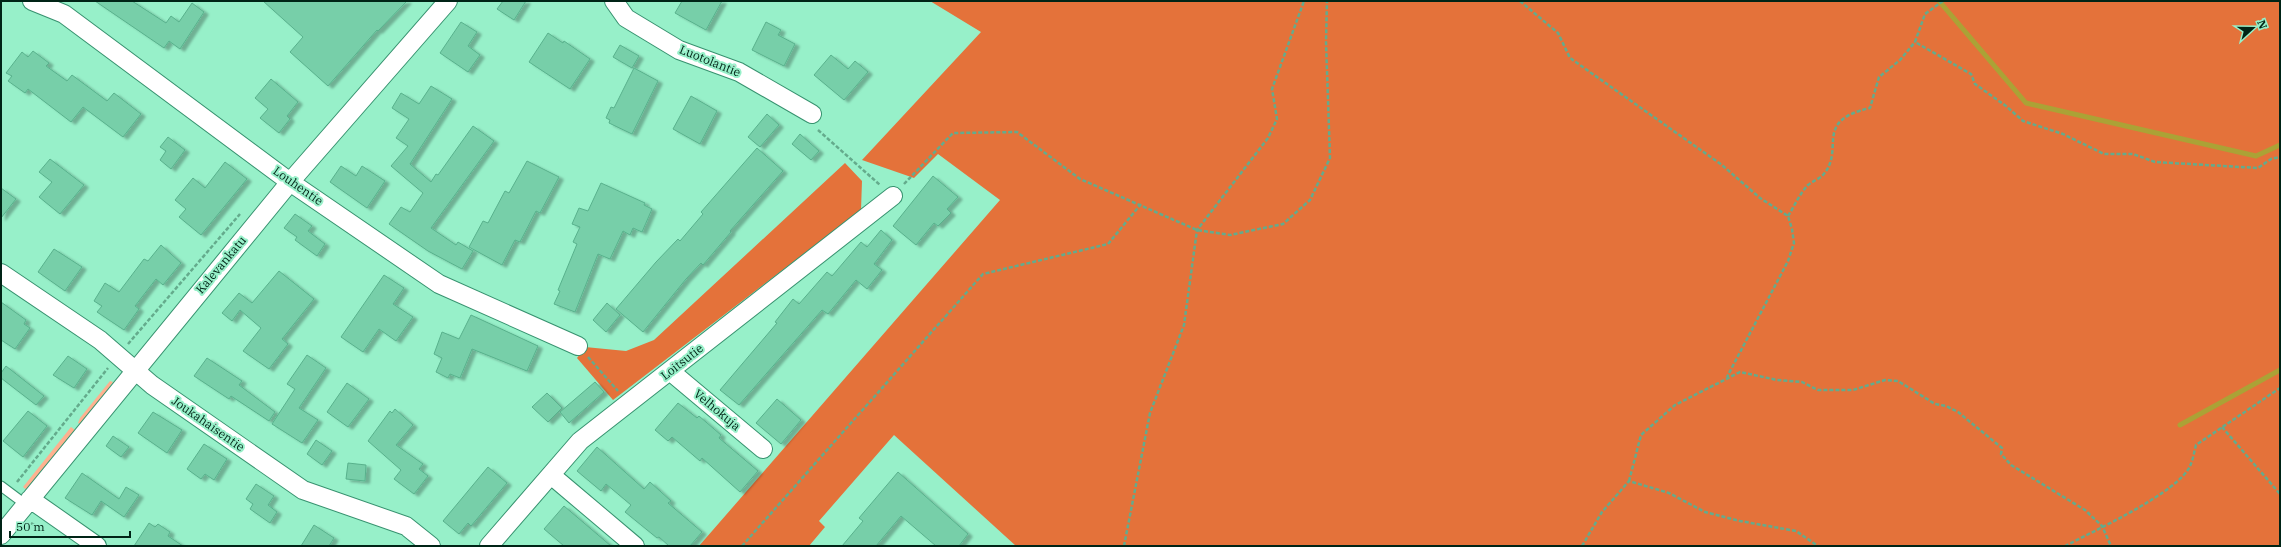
<svg xmlns="http://www.w3.org/2000/svg" width="2281" height="547" viewBox="0 0 2281 547" font-family="'IBM Plex Serif',serif">
  <style>
    .green { fill: #ffb18f }
    .forest { fill: #e4723a }
    .lines { fill: none; stroke-linecap: round; stroke-linejoin: round }
    .stream { stroke: #aba236; stroke-width: 5 }
    .building { fill: #77cfa9; stroke: #58b18c; filter: url(#shadow) }
    .service-casing { stroke: #37926f; stroke-width: 11 }
    .minor-casing { stroke: #37926f; stroke-width: 20 }
    .path { stroke: #64ab8c; stroke-width: 2.5; stroke-dasharray: 4 2; stroke-linecap: butt }
    .service { stroke: #fff; stroke-width: 9 }
    .minor { stroke: #fff; stroke-width: 18 }
    .labels { text-anchor: middle; stroke-width: 4; stroke-linejoin: round; paint-order: stroke }
    .street-label { font-size: 12px; fill: #002416; stroke: #97f0c9 }
  </style>
  <defs>
    <filter id="shadow"><feDropShadow dx="4.5" dy="2.5" stdDeviation="1" flood-color="#0004"/></filter>
  </defs>
  <rect width="100%" height="100%" fill="#97f0c9"/>
  <path class="green" d="M110,381L113,382L83,426L78,423L80,418Z
    M71,427L75,430L28,491L23,487Z"/>
  <path class="forest" d="M930,1H2280V546H1016L894,435L819,521L825,527L809,546H699L1000,200L938,154L914,178L862,160L981,32Z
    M845,163L862,181L861,210L613,400L577,358L585,347L626,351L654,340Z"/>
  <g class="lines">
    <path class="stream" d="M1939,1L2026,103L2256,156L2280,145
      M2180,425L2280,370"/>
  </g>
  <path class="building" d="M95,1H132L166,23L171,16L179,22L192,3L204,12L180,49L169,41L164,48Z
    M263,1H407L378,31L377,30L328,86L290,52L303,37Z
    M503,1H526L514,20L497,9Z
    M682,1H722L706,30L675,13Z
    M461,22L477,32L468,46L480,55L468,72L440,53Z
    M766,22L781,30L778,35L795,44L784,66L752,50Z
    M548,33L563,43L564,41L590,59L570,89L529,62Z
    M620,45L639,56L632,68L613,57Z
    M33,51L49,63L46,66L67,81L72,75L107,101L114,93L141,114L123,137L83,107L71,122L28,89L25,93L8,81L12,76L6,73L22,52L28,57Z
    M831,55L848,69L855,61L868,72L844,100L814,75Z
    M634,68L658,81L632,134L609,123L610,120L606,118L611,107L614,108Z
    M271,79L298,102L287,116L290,119L279,133L260,118L268,109L255,98Z
    M431,86L452,99L410,164L431,182L436,174L438,175L473,126L494,141L431,228L456,245L458,242L473,251L462,269L428,251L389,224L401,207L410,212L423,193L391,166L408,146L396,138L409,119L392,108L401,93L419,104Z
    M691,96L717,111L700,144L673,129Z
    M767,114L779,125L760,147L748,137Z
    M800,134L819,151L811,160L792,144Z
    M168,137L185,150L171,169L160,160L166,151L160,147Z
    M757,148L783,171L730,231L731,232L703,265L701,263L686,279L643,332L616,309L656,262L678,239L680,241L703,214L701,212Z
    M50,159L84,185L60,214L39,197L52,182L39,172Z
    M527,161L559,177L540,213L536,211L520,242L515,240L502,265L469,247L483,221L488,223L505,191L509,193Z
    M225,162L247,179L201,235L179,217L186,209L175,200L193,178L205,188Z
    M341,166L356,176L362,166L385,181L367,208L330,182Z
    M933,176L958,197L947,209L951,213L938,226L934,223L916,245L893,226Z
    M601,183L645,203L644,205L652,209L642,232L633,228L630,235L623,231L610,259L598,254L575,312L554,304L560,291L558,290L577,244L573,242L580,227L572,224L579,208L588,211Z
    M1,188L16,199L1,218Z
    M295,214L312,226L308,231L325,244L317,256L295,240L297,237L284,228Z
    M881,230L892,240L874,264L882,270L867,289L856,280L828,314L822,310L739,405L720,390L777,323L775,322L793,299L799,304L827,272L832,276L861,242L867,247Z
    M161,245L181,263L163,285L156,279L135,306L139,309L124,330L97,312L102,306L94,301L105,283L119,292L144,259L148,261Z
    M54,249L82,267L65,291L38,272Z
    M279,271L314,299L282,339L288,344L269,369L243,351L261,328L240,310L232,321L222,313L239,293L252,303Z
    M384,275L404,288L393,304L413,317L396,341L379,329L363,352L341,337Z
    M1,302L26,320L24,324L30,328L15,349L1,340Z
    M607,303L620,315L606,332L593,320Z
    M471,315L538,346L527,371L472,349L460,378L450,374L448,378L436,372L442,358L434,354L442,332L459,339Z
    M307,355L326,368L299,408L318,420L302,443L272,424L295,389L287,384Z
    M68,356L87,369L74,388L53,375Z
    M207,358L242,381L239,385L275,412L269,421L231,396L229,399L194,376Z
    M6,366L44,396L36,405L1,378V373Z
    M595,382L604,392L569,423L560,412Z
    M347,383L369,399L348,427L327,412Z
    M547,393L562,408L548,422L532,407Z
    M777,399L801,420L781,444L756,423Z
    M678,403L697,418L699,416L721,435L719,438L758,471L740,492L702,458L700,461L672,437L668,441L655,430Z
    M395,409L413,425L396,445L423,464L419,469L428,476L414,494L394,479L401,470L368,441L390,411L392,413Z
    M28,411L47,426L23,457L3,441Z
    M153,412L182,430L167,453L138,433Z
    M113,436L129,447L121,457L106,446Z
    M316,440L332,451L322,465L307,454Z
    M204,444L227,459L214,480L205,474L201,479L187,469Z
    M597,447L644,489L650,482L671,501L668,503L702,532L690,546H669L659,537L657,538L625,512L631,505L606,484L601,491L577,471Z
    M348,463L366,465L365,481L346,479Z
    M488,467L507,483L471,526L468,523L459,534L443,521Z
    M898,472L968,534L959,546H936L901,516L876,546H842L863,521L859,518Z
    M82,473L119,499L126,487L139,495L124,517L101,501L92,515L65,498Z
    M256,484L274,496L268,505L277,512L270,523L250,509L253,504L246,499Z
    M564,506L584,523L611,546H564L544,529Z
    M149,523L155,527L158,524L170,532L168,536L183,546H134Z
    M314,525L334,538L329,546H301Z"/>
  <g class="lines">
    <defs>
      <path id="service" d="M1,486L25,504"/>
      <path id="minor" d="M32,1L64,14L290,182L439,284L578,346
        M614,1L626,18L679,50L739,72L812,114
        M1,273L100,340L152,385L303,490L406,526L431,546
        M670,371L763,449
        M551,475L635,546
        M30,499L97,546
        M1,535L290,182L448,1
        M489,546L580,441L893,196"/>
    </defs>
    <use href="#service" class="service-casing"/>
    <use href="#minor" class="minor-casing"/>
    <path class="path" d="M1520,1L1558,33L1570,58L1722,165L1760,198L1788,216L1792,229L1794,243L1788,261L1727,377
      M1943,1L1925,14L1915,42L1971,74L1975,84L2006,106L2023,121L2063,134L2104,154H2133L2155,162L2258,168L2271,159L2280,157
      M818,130L880,185
      M904,184L953,133L1017,132L1080,179L1197,230L1230,235L1283,224L1310,200L1330,158L1326,42L1327,1
      M1788,216C1794,207 1800,193 1808,185C1813,181 1819,179 1823,175C1846,149 1812,121 1870,108L1879,77L1900,60L1915,42
      M128,344L240,214
      M588,357L618,391
      M2222,427L2280,494
      M1629,481L1641,435L1675,405L1740,372L1777,380L1802,382L1818,390H1853L1885,380L1898,381L1935,404L1946,406L1958,412L2002,448L2001,454L2011,465L2085,510L2102,526L2111,546
      M17,482L108,368
      M31,523L45,532
      M742,546L983,274L1108,244L1141,204
      M1124,546L1150,413L1184,325L1197,230L1268,138L1277,119L1272,89L1304,1
      M1582,546L1602,512L1629,481L1669,493L1705,512L1740,521L1796,531L1818,546
      M2065,546C2092,532 2179,492 2190,466C2193,460 2194,452 2196,445L2280,388"/>
    <use href="#service" class="service"/>
    <use href="#minor" class="minor"/>
  </g>
  <g class="labels">
    <g class="street-label">
      <text transform="translate(710 61) rotate(22)" y="4">Luotolantie</text>
      <text transform="translate(298 186) rotate(35)" y="4">Louhentie</text>
      <text transform="translate(221 265) rotate(-50)" y="4">Kalevankatu</text>
      <text transform="translate(682 362) rotate(-38)" y="4">Loitsutie</text>
      <text transform="translate(717 410) rotate(40)" y="4">Velhokuja</text>
      <text transform="translate(208 424) rotate(35)" y="4">Joukahaisentie</text>
    </g>
  </g>
  <rect width="2281" height="547" fill="none" stroke="#002416" stroke-width="4"/>
  <g transform="translate(2253 28) rotate(69)" stroke="#97f0c9" stroke-width="3" paint-order="stroke">
  <path d="M0-3L7 15L0 10L-7 15Z" fill="#002416"/>
  <text y="-6" font-size="11" font-weight="bold" text-anchor="middle" fill="#002416">N</text>
  </g>
  <path d="M10 531v6h120v-6" fill="none" stroke="#002416" stroke-width="2"/>
  <text x="16" y="531" font-size="12" fill="#002416" stroke="#97f0c9" stroke-width="3" paint-order="stroke">50 m</text>
</svg>
